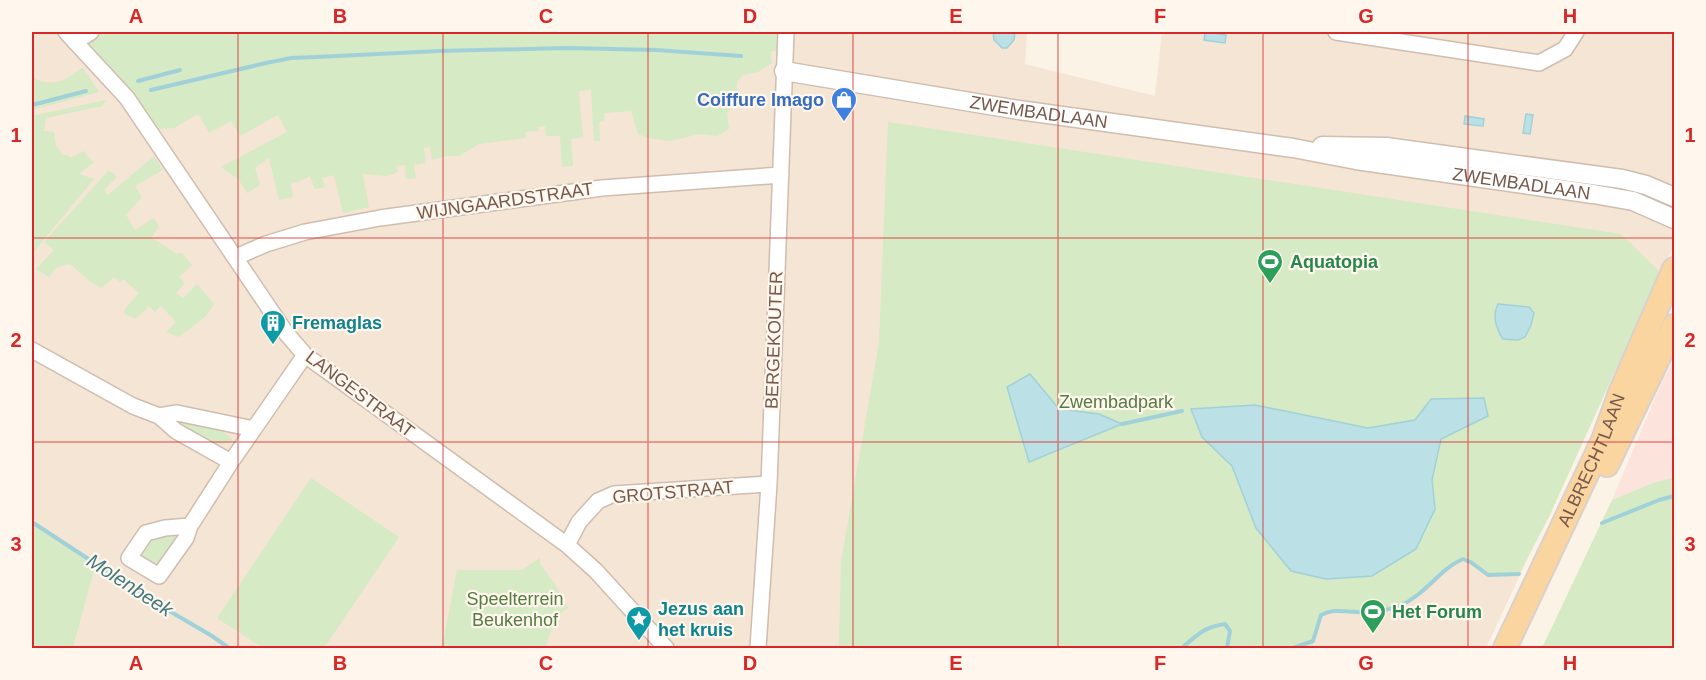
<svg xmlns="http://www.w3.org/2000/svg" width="1706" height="680" viewBox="0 0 1706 680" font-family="Helvetica,sans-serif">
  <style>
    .residential { fill: #f4e5d5 }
    .commercial { fill: #fce3db }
    .green { fill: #d5eac5 }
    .water { fill: #bbe1e6; stroke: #a1d1d8; stroke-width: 1.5 }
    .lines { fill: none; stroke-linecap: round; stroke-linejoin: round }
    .stream { stroke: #a1d1d8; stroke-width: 4 }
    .minor-casing { stroke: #d0bdaf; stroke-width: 18 }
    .tertiary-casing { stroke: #d0bdaf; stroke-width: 21 }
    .primary-casing { stroke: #d9d1cd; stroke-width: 26 }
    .minor { stroke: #fff; stroke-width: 15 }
    .tertiary { stroke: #fff; stroke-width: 18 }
    .primary { stroke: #fad5a0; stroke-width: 22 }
    .grid { fill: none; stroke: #d62828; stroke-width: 1.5; stroke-opacity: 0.55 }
    .labels { text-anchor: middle; stroke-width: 4.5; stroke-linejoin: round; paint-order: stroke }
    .shop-label { font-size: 18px; font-weight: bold; fill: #366cbe; stroke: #fff7ed; text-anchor: end }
    .street-label { font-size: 18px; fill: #76594b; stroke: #fff7ed }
    .leisure-label { font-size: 18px; font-weight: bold; fill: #27864d; stroke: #fff7ed; text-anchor: start }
    .culture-label { font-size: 18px; font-weight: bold; fill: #0d838f; stroke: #fff7ed; text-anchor: start }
    .park-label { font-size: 18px; fill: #557c42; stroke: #fff7ed }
    .water-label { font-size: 20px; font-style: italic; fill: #427a82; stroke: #fff7ed }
    .neatline { fill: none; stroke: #d62828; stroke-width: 2 }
    .grid-label { font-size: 20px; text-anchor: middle; font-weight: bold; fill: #d62828 }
  </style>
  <rect width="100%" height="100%" fill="#fcf3e7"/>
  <path class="residential" d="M32,32H1027L1025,64L1155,96L1162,32H1674V245L1486,648H73L96,564L32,522Z"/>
  <path class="commercial" d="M1674,360V477L1653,483L1612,500L1661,384Z"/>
  <path class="green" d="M91,32H783L785,52L771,51L772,63L758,72L743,75L737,82V100L727,113L729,129L717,136L699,134L670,141L648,138L638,134L631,111L604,113L605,121L599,122L600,141H594L591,90L579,91L583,137L571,139L573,166L562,167L560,136H546L545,126L538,127L539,131L525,132L526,138L479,144L459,156H447L432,160L430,147L424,148L426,163L414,165L416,178L406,179L405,165L396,166L398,172L387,176L363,174L369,207L343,213L334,175L322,178L325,187L315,189L310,176L300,181L291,183L293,197L279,200L269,158L255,168L260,185L247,193L238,179L221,167L287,132L278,115L240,136L231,121L209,133L198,114L174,128L158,129L75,42Z
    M83,68L99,92L32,110V76C40,84 55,84 66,79C72,76 75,71 83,68Z
    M106,100L102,106L46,118L44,131L54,132L56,146L63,155H67L71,158L84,151L89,158L94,162L79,174L94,179L32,254V116Z
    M888,122L1621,234L1660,272L1549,517L1519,574L1488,575L1472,563L1463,559C1439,569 1426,595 1399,606C1390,610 1368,613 1357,612C1343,612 1335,608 1321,615L1313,641V648H839L841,562L879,343Z
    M154,156L163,170L135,186L142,197L126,215L135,230L154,218L159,227L151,238L159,242L176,254L182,253L192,265L179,277L185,283L176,293L183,298L197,284L214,304L206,316L179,337L166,332L176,322L161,306L155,312L149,306L136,319L124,314L125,309L139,293L123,279L120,282L114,277L101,288L91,282L70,264L57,267L49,277L36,269L54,250L44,242L108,171L112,172L117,177L104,190L108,195Z
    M179,421C203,425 215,423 233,440C214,452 195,434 178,425Z
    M1674,477V648H1542L1612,500L1653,483Z
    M311,478L399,537L324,648H263L217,618Z
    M32,522L96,564L73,648H32Z
    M182,533L159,564L151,566L142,559L140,555L149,537Z
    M540,558V564L555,584L568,608C554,616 550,634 545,648H442L457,570H522Z"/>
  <path class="water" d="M993,32H1015L1014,40L1007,48H1002L994,40Z
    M1205,32L1226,35L1225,43L1204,40Z
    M1526,114L1533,115L1530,134L1523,133Z
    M1465,116L1484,119L1483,126L1464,124Z
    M1498,304L1529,307L1534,313L1531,325L1525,337L1518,340L1503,339C1496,329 1492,315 1498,304Z
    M1030,374L1059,409L1099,414L1122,424L1029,462L1007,387Z
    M1484,398L1488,416L1441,439L1432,480L1435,509L1416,549L1372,576L1326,579L1291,571L1256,528L1232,466L1202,437L1191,409L1255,405L1368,428L1415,420L1431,399Z"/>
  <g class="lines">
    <path class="stream" d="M138,81L180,70
      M151,90L266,63L291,58L317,57L439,51L568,48L656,50L741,56
      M32,105L86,91
      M1122,424L1182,411
      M32,522L154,602L212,636L229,648
      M1602,523L1659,500L1674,496
      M1182,648C1197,635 1204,627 1225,624L1230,631L1227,648
      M1293,648L1313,641L1321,615C1334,608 1342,612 1357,612C1368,613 1390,610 1399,606C1426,595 1439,569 1463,559L1472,563L1488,575L1519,574"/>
    <defs>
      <path id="minor" d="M66,32L127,98L286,333L305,355L567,545L596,571L666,648
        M1336,32L1539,63L1565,49L1576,32
        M75,42L91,32
        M236,257L266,244L305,232L380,218L602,188L781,175
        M32,350L133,406L159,416L176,431L231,462
        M159,416L177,413L254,429
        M190,526L165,528L146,533L129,558L159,576L186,538L190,526L231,462L305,355
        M567,545L579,522L598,501L614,494L769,484
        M758,648L769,484L786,32"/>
      <g id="tertiary">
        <path id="s1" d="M784,71L1019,110L1293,148L1356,160L1593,194L1633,201L1674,219"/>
        <path d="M1322,146L1386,147L1622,179L1646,185L1674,197"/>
      </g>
      <g id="primary">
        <path d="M1607,465L1674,326"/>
        <path id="s2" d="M1505,648L1603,440L1620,393L1674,269"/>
      </g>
    </defs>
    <use href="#minor" class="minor-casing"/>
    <use href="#tertiary" class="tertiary-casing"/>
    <use href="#primary" class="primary-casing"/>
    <use href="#minor" class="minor"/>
    <use href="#tertiary" class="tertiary"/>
    <use href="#primary" class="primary"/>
  </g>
  <path class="grid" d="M238,32V648M443,32V648M648,32V648M853,32V648M1058,32V648M1263,32V648M1468,32V648M32,238H1674M32,442H1674"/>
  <defs>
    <symbol id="shop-pin" viewBox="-11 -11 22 30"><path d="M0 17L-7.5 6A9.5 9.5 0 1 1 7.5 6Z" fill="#3f7fe0" stroke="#fff7ed"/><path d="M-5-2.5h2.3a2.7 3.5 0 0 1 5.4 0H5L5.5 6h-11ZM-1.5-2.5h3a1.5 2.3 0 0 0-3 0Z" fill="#fff"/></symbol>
    <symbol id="stadium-pin" viewBox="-11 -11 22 30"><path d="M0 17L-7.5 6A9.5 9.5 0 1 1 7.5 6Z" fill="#2e9e5b" stroke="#fff7ed"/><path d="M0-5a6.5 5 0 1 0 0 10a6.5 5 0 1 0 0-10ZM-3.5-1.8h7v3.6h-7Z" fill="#fff"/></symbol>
    <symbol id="building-pin" viewBox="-11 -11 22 30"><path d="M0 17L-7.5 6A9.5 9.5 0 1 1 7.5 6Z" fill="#0f9aa8" stroke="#fff7ed"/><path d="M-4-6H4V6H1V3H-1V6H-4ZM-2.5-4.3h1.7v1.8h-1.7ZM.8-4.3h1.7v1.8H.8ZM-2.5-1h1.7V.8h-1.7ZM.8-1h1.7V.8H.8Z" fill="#fff"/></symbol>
    <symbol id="sight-pin" viewBox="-11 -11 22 30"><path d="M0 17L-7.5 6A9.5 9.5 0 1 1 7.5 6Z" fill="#0f9aa8" stroke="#fff7ed"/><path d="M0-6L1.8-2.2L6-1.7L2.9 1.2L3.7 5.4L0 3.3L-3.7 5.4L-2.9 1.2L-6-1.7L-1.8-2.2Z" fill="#fff"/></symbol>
  </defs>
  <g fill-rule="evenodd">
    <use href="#shop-pin" x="829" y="85" width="30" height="40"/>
    <use href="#stadium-pin" x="1255" y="247" width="30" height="40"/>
    <use href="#building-pin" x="258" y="308" width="30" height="40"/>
    <use href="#stadium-pin" x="1358" y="597" width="30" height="40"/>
    <use href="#sight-pin" x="624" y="604" width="30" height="40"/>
  </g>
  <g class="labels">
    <g class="shop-label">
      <text x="824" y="106">Coiffure Imago</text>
    </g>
    <g class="street-label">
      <text dy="6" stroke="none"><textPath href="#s1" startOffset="258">ZWEMBADLAAN</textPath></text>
      <text dy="6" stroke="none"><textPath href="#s1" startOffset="746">ZWEMBADLAAN</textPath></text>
      <text transform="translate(505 201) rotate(-8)" y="6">WIJNGAARDSTRAAT</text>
      <text transform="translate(774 340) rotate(-88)" y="6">BERGEKOUTER</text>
      <text transform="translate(360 394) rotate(37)" y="6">LANGESTRAAT</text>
      <text dy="6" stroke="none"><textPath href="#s2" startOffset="207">ALBRECHTLAAN</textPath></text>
      <text transform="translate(673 492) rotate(-5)" y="6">GROTSTRAAT</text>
    </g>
    <g class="leisure-label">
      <text x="1290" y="268">Aquatopia</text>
      <text x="1392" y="618">Het Forum</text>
    </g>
    <g class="culture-label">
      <text x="292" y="329">Fremaglas</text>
      <text x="658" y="615">Jezus aan<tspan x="658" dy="21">het kruis</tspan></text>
    </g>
    <g class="park-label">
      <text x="1116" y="408">Zwembadpark</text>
      <text x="515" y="605">Speelterrein<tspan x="515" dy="21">Beukenhof</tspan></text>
    </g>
    <g class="water-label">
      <text transform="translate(130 585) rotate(33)" y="7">Molenbeek</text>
    </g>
  </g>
  <rect width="1706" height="680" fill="none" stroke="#fff7ed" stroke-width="66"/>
  <rect x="33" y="33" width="1640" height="614" class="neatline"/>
  <g class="grid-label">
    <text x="136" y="23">A</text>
    <text x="340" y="23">B</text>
    <text x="546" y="23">C</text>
    <text x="750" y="23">D</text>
    <text x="956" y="23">E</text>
    <text x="1160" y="23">F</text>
    <text x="1366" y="23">G</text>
    <text x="1570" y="23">H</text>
    <text x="16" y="142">1</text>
    <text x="1690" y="142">1</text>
    <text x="16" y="347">2</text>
    <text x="1690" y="347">2</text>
    <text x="16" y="551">3</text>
    <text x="1690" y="551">3</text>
    <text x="136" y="670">A</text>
    <text x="340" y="670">B</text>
    <text x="546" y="670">C</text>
    <text x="750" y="670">D</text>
    <text x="956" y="670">E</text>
    <text x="1160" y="670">F</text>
    <text x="1366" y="670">G</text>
    <text x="1570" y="670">H</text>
  </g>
</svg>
